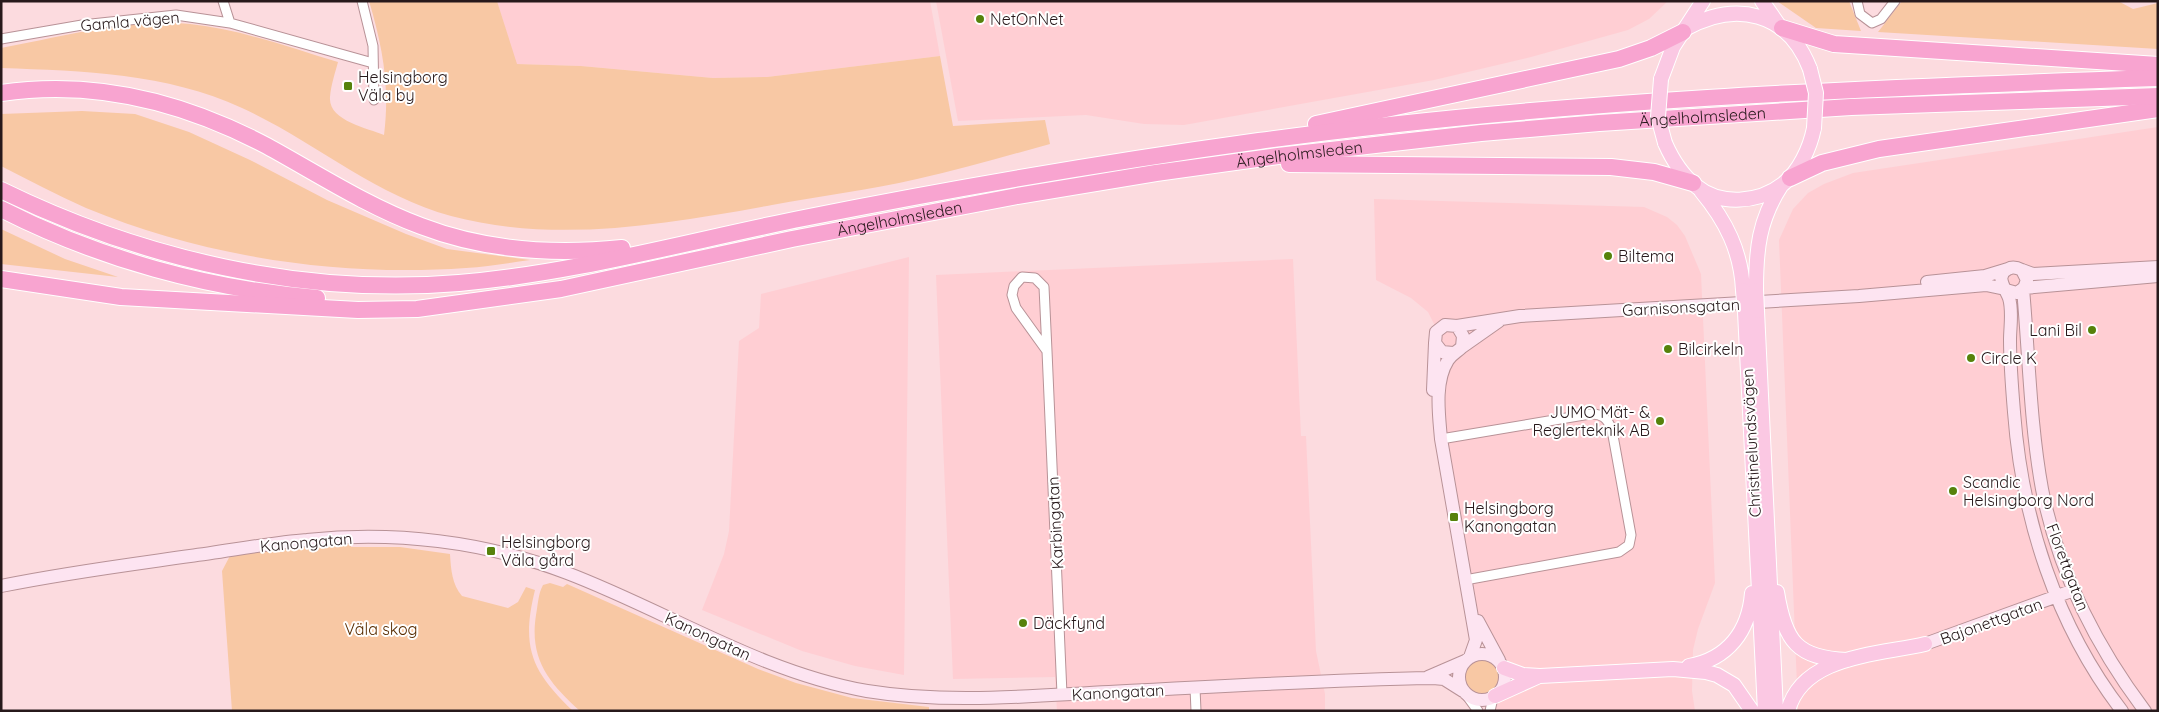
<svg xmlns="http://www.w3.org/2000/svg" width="2159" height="712" viewBox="0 0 2159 712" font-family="Quicksand,sans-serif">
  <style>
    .built { fill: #ffced3 }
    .green { fill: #f8c8a4 }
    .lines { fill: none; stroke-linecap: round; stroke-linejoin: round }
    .street-casing { stroke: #b89297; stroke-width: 11 }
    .secondary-casing { stroke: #b89297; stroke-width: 14 }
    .primary-casing { stroke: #fff; stroke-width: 16 }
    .highway-casing { stroke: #fff; stroke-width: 18 }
    .street { stroke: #fff; stroke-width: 9 }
    .secondary { stroke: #fde4f1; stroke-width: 12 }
    .primary { stroke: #fbc8e3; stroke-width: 14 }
    .highway { stroke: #f8a4d0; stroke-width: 16 }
    .primary-bridge-casing { stroke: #fff; stroke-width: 16; stroke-linecap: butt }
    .primary-bridge { stroke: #fbc8e3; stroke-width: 14 }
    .poi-dot { fill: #56820b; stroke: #fff; stroke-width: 2 }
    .labels { text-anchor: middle; stroke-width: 4; stroke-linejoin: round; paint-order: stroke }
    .poi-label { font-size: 16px; fill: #27191b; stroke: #fff; text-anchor: start }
    .street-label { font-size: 16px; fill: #27191b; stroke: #fff }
    .park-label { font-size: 16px; fill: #582c00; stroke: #fff }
  </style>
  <rect width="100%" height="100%" fill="#fcdbdf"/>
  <path class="built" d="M497,1H930L940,56L767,77L713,78L581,66L516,64Z
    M936,1H1668L1649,19L1628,30L1531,57L1434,80L1184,125L1144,124L1086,115L958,121Z
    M2158,127V711H1798L1779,240L1793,209L1808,193L1824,184L1853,173Z
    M1374,199L1644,207L1667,217L1677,225L1685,236L1701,274L1715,583L1698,629L1693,650L1692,691L1695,711H1492L1494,703L1534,681L1507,665L1493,648L1472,602L1443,436L1446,348L1428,312L1411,298L1376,280Z
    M909,257L904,675L855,666L802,651L702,610L724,554L729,531L739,341L759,328L761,294Z
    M1293,259L1301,436H1306L1316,651L1325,694V711H1057L1055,677L953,679L936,275Z"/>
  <path class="green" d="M369,1H497L517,64L581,66L713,78L767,77L940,56L953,126L1045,120L1050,144C1006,156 962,169 917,179C869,190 820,196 772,205C667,224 556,244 451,216C374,195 314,141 242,108C166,73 84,71 1,68V48C63,37 126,18 190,24C240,29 290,48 338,62C335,73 331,85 330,97C328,121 368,128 384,135C390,87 383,48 369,1Z
    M1777,1H1849L1861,31L1816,28Z
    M1902,1H2118L2133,9L2158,3V49L1878,32Z
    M82,111L135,114L189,132L250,160L327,200L406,234L447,249L530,260C509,263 487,267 466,268C338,277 204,257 86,208C57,195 29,180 1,166V114Z
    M1,229L65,259L118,277L1,264Z
    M351,537V547H400L450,554C451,570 452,584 462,596L508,608L518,602L526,587L535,590C521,647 531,671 573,711H232L222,571L233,550Z
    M550,583L563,587L567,584L758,669L796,683L852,698L929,707V711H580C549,683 529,659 536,615C538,605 538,594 543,585Z
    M1465 677a17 17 0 1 1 34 0a17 17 0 1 1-34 0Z"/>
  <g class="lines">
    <defs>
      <path id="street" d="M223,1L230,23
        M362,1L373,46L374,100
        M1857,1L1860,14L1872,23L1881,19L1895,1
        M1,39L82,25L176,15L230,23L373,63
        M1047,351L1044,287L1035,278L1022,277L1014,286L1012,295L1016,308L1047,351L1062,694
        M1441,439L1590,414C1602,413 1608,419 1612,430L1631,535L1629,545L1619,552L1465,580
        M1195,688L1196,711
        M1465,693L1478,711
        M1490,711L1493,698"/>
      <path id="secondary" d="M2022,270L2033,274L2158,267
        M1927,282L1985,276L2008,269
        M2024,288L2158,276
        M2023,289C2029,355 2030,423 2042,489C2058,570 2096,646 2145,711
        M2006,290L2017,293L2024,288L2027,280L2022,270C2018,268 2013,266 2008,269C1994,276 2006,289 2009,298C2013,311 2010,327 2010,340C2010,364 2012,388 2014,412C2022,519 2056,625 2122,711
        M1457,326L1520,316L1859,296L1986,285L2005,289
        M1462,347L1499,321
        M1453,353L1442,352L1435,343L1436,332L1445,325L1457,326L1463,336L1462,347C1457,352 1452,354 1448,360C1434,382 1439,415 1441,439L1476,640L1470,657
        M1433,390L1435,343
        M1,586C64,573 127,565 190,556C229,551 268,543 307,540C394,531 484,541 567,573C667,611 760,672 867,691C947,704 1029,696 1109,692C1217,686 1325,680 1433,678L1444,679L1463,691
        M1478,621L1499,660
        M1925,644L2074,590
        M1459 677a23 23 0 1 1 46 0a23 23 0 1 1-46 0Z
        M1428,677L1465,661"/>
      <path id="primary" d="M1762,1L1778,24
        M1685,29C1736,0 1788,12 1810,69
        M1661,79L1673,47L1703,1
        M1665,143C1672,159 1682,175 1696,186C1720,206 1759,203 1783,184C1799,172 1810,148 1814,128
        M1701,191C1726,221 1741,251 1743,290
        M1756,290C1756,249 1759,220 1781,186
        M1757,311L1776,711
        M1745,312L1765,711
        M1777,592C1785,642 1797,658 1847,660
        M1689,666C1728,659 1749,631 1752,593
        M1504,668L1523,675L1540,676L1673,669L1706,672L1717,675L1734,685L1752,711
        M1495,696L1537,677
        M1788,711C1802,655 1879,655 1925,644"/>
      <g id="highway">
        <path d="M1782,28L1834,44L2158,65"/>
        <path d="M1,93C95,79 184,102 267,146C318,174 367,206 421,226C486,251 554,255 622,248"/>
        <path d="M1316,124L1619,59L1651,48L1683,32"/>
        <path d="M1289,164L1611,167L1654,172L1693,183"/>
        <path d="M1790,178L1822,163L1879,149L2158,109"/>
        <path d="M1,190C142,259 302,296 459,283C576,273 689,241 804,218C955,188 1107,162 1259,141C1557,100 1858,88 2158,78"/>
        <path d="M1,209C99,259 208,289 317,298"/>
        <path id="s1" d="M1,279L121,297L358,310L417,309L561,289L792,239L1017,196L1156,173L1278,156L1481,133L1599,123L1851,107L2158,96"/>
      </g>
    </defs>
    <use href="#street" class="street-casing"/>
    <use href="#secondary" class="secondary-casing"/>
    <use href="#primary" class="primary-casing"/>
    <use href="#highway" class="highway-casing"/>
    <use href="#street" class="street"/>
    <use href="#secondary" class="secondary"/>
    <use href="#primary" class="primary"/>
    <use href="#highway" class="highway"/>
    <defs>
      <path id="primary-bridge" d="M1810,69L1816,93L1814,128
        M1661,79L1658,117L1665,143
        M1743,290L1745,312
        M1756,290L1757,311"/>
    </defs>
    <use href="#primary-bridge" class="primary-bridge-casing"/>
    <use href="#primary-bridge" class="primary-bridge"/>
  </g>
  <g class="poi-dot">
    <circle cx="980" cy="19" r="5"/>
    <rect x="343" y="81" width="10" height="10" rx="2.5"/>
    <circle cx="1608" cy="256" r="5"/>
    <circle cx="2092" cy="330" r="5"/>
    <circle cx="1668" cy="349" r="5"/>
    <circle cx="1971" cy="358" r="5"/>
    <circle cx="1660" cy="421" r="5"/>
    <circle cx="1953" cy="491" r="5"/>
    <rect x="1449" y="512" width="10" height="10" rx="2.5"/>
    <rect x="486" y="546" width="10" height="10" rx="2.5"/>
    <circle cx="1023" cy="623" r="5"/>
  </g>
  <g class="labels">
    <g class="poi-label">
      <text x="990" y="25">NetOnNet</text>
      <text x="358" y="83">Helsingborg<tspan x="358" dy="18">Väla by</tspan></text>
      <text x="1618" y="262">Biltema</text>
      <text x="2082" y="336" text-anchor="end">Lani Bil</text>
      <text x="1678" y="355">Bilcirkeln</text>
      <text x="1981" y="364">Circle K</text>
      <text x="1650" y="418" text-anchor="end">JUMO Mät- &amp;<tspan x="1650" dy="18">Reglerteknik AB</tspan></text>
      <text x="1963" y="488">Scandic<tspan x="1963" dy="18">Helsingborg Nord</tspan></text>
      <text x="1464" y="514">Helsingborg<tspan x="1464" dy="18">Kanongatan</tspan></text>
      <text x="501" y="548">Helsingborg<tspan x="501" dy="18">Väla gård</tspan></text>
      <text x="1033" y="629">Däckfynd</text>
    </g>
    <g class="street-label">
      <text transform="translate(130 21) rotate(-5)" y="6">Gamla vägen</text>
      <text dy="6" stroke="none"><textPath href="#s1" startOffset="1719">Ängelholmsleden</textPath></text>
      <text dy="6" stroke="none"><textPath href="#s1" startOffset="1314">Ängelholmsleden</textPath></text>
      <text dy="6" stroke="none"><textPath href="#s1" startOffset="909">Ängelholmsleden</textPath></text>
      <text transform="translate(1681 307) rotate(-3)" y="6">Garnisonsgatan</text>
      <text transform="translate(1751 443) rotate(-93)" y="6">Christinelundsvägen</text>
      <text transform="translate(1055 523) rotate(-93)" y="6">Karbingatan</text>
      <text transform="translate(306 542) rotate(-5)" y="6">Kanongatan</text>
      <text transform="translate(2068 567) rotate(69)" y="6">Florettgatan</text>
      <text transform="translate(1991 621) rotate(-20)" y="6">Bajonettgatan</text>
      <text transform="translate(708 636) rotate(25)" y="6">Kanongatan</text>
      <text transform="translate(1118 692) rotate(-3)" y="6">Kanongatan</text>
    </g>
    <g class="park-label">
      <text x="381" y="635">Väla skog</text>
    </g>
  </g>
  <rect width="2159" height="712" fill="none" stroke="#27191b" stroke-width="5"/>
</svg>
